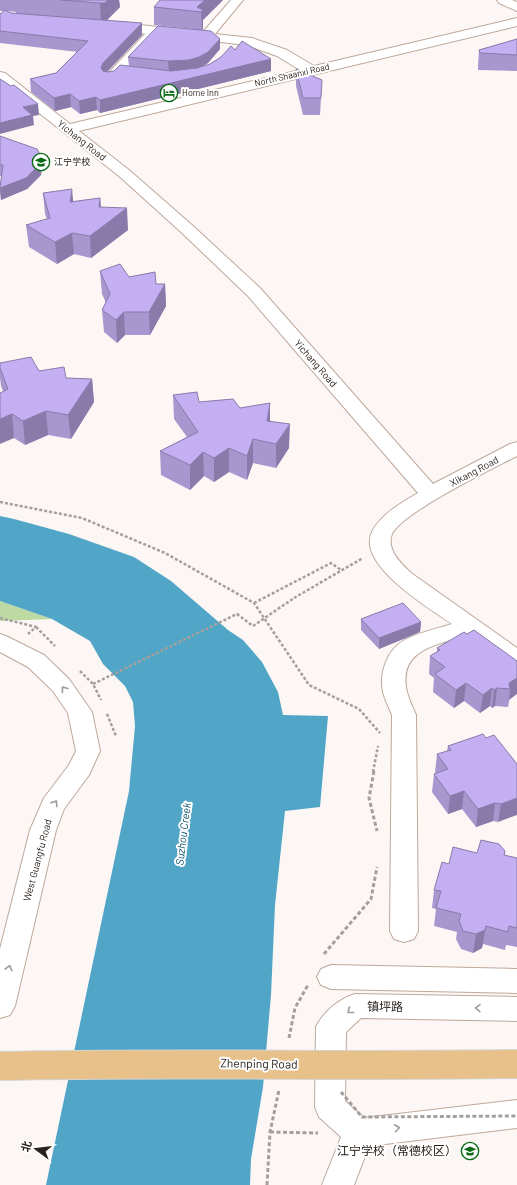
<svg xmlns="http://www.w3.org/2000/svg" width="517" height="1185" viewBox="0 0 517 1185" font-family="Barlow,'Noto Sans SC',sans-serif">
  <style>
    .green { fill: #bddaa2 }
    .water { fill: #51a6c7 }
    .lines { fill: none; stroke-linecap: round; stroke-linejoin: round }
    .minor-casing { stroke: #bea89a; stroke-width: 2 }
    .path-far1 { stroke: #a59f9b; stroke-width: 2.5; stroke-dasharray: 3 2; stroke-linecap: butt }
    .path { stroke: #a59f9b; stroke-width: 3; stroke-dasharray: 4 2.5; stroke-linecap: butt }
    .minor { fill: #fff; fill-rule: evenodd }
    .major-bridge-casing { stroke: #d4d3d1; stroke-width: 30; stroke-linecap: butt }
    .path-bridge-far1 { stroke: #a59f9b; stroke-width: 2.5; stroke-dasharray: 3 2; stroke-linecap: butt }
    .path-bridge { stroke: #a59f9b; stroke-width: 3; stroke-dasharray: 4 2.5; stroke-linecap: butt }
    .major-bridge { stroke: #e8c08a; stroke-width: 28 }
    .wall { fill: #a896cf; fill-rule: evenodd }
    .shaded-wall { fill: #887aa9 }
    .building { fill: #c3aff1; stroke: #887aa9 }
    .oneway { stroke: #9f9b98 }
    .labels { text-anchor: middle; stroke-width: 4; stroke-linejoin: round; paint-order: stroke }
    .far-street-label { font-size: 9px; fill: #29211b; stroke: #fff }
    .far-poi-label { font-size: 9px; fill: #29211b; stroke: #fff; text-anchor: start }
    .street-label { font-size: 10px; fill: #29211b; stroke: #fff }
    .water-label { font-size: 11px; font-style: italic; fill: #075169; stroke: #fff }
    .near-street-label { font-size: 12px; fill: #29211b; stroke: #fff }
    .near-poi-label { font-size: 12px; fill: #29211b; stroke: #fff; text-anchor: end }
  </style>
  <rect width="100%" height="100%" fill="#fcf7f5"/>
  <path class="green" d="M0,601L52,619L0,621Z"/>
  <path class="water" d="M0,516L14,519L69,534L134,557L171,581L228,630L243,640L262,662L278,692L283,715L328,716L320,807L285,811L275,905L271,995L263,1087L251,1159L250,1185H46L129,791L135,726L133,702L125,686L103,664L90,641L52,619L0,601Z"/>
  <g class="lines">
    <defs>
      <path id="minor" d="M231,0H243L215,34L252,38L287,50L314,66L517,18V26L79,131L129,170L193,226L260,288L433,484L510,444L517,442V456C494,468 401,513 392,534C386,550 401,563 411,573L517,648V667L509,665L468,635C437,645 397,649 407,692C409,700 413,708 416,715L418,931L414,939L404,942L394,939L390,931L392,715C389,708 385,700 383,692C379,674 387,650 403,641C414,634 439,628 452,624C431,609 356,565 372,532C380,515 402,502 418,493L248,296L181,232L119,176L0,82V72L5,73L70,124L300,70L277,56L246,45L153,34L155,37L153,40L112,85H102L100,82L145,34H148L109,29L107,26L109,23L113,22L203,32Z
        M497,0H512L517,2V11L499,3Z
        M0,634L8,637L44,655L69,679L92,712L100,751L89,775L64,809L56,830L15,1006L10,1015L0,1018V949L30,830L44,798L69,765L76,751L68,713L53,691L28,667L0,652Z
        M331,965L517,969V993L331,989L321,985L317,977L321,969Z
        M355,994L517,997V1021L361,1018L346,1032L345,1101L364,1118L517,1100V1128L369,1146L354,1185H322L341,1137L319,1117L315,1107L316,1027C323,1012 339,999 355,994Z"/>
    </defs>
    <use href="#minor" class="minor-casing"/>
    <path class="path-far1" d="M0,502L82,518L165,553L254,603L309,685L359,709L380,733
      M294,598L363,558
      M254,603L331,563L341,570
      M0,618L36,627L28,634
      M36,627L55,646
      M80,671L93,684L101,700
      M93,684L237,614L253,626
      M107,714L116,736
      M373,772L378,746"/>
    <path class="path" d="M374,771L369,798L377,831
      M324,954L371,899L377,867
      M289,1038L295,1008L308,985
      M270,1132L318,1133
      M267,1185L270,1132L279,1090"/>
    <use href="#minor" class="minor"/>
    <defs>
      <path id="major-bridge" d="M0,1066C172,1062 345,1067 517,1064"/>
    </defs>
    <use href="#major-bridge" class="major-bridge-casing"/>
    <path class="path-bridge-far1" d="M253,626L294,598"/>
    <path class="path-bridge" d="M341,1092L362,1117L517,1116"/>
    <use href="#major-bridge" class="major-bridge"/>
  </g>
  <path class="wall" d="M0,0H119L120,7L107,20L142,35L107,72L114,71L129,66L128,57L193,29L154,25V7L223,0L203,20V29L202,30L220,39V49L208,63L201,67L210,64L235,50L271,71L100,113L97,110L80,114L71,107L55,111L31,92L30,79L56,73L78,52L0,43V14L4,11H0ZM7,11L16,12V13H11Z
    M517,39V71L478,70V66L479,50Z
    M296,69L322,80L320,115H303L296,86Z
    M0,136L41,156L42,167L41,175L27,189L1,200L0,191L1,176H0Z
    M43,193L73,202L100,198L101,207L128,230L91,258L74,254L57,264L29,247L26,225L47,219L45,214Z
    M100,271L129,277L156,284H165L166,306L150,335H125L117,343L104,332L102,310L106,303L102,294Z
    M0,363L66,378L92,379L94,402L71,439L48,435L25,445L14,438L3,391L1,386L0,378Z
    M173,395L199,402L240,408L270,421L289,448L276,468L253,463L247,480L229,472L214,482L204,476L190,490L161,475L160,451L187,437L174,419Z
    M361,619L421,622L420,632L379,649L361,630Z
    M467,634L517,661L508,707L495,706L492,708L490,706L480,713L464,701L454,708L433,692L434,678L429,674L430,656L437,652V648Z
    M486,738L517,764L498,822L493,821L476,827L462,809L448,814L432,792L434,774L436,773L435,772L437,754L447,751L448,746Z
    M505,851L504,855L517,858V947L506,945L505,950L483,944L482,948L473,953L461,949L456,939L457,932L434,926L436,909L432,908L434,890L449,864L477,853Z"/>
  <path class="shaded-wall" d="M108,0H119L120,7L106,21H101L100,3Z
    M205,0H223L203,20V29L202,30L201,12L197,7Z
    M142,23V35L104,75L101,68L103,63Z
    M220,39V49L208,63L199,68L169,72L168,61Z
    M271,59V71L100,113V100Z
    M70,94L71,107L55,111L54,98Z
    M96,97L97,110L80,114L79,101Z
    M38,104L39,115L33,116L34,125L0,134V123L23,107Z
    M41,156L42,167L41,175L27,189L1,200L0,188Z
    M72,189L74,210L70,202Z
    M100,198L102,220L127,208L128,230L91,258L90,236L99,207Z
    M72,233L74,254L57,264L55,242Z
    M165,284L166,306L150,335L149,312Z
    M124,312L125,335L117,343L116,320Z
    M92,379L94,402L71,439L68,415Z
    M270,403V427L267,421Z
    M46,411L48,435L25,445L23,421Z
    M12,414L14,438L0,444V419Z
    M290,424L289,448L276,468V444Z
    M253,439V463L247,480V456Z
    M229,448V472L214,482V458Z
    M203,452L204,476L190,490V465Z
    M421,622L420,632L379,649V638Z
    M517,678V694L509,700L510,689L509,683Z
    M466,683L464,701L454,708L456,690Z
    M492,688L490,706L480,713L483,695Z
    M497,688L495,706L492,708L494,690Z
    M464,791L462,809L448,814L450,796Z
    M517,798V815L498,822L501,804Z
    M495,803L493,821L476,827L478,809Z
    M486,926L482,948L473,953L476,934Z"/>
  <path class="building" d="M61,0H108L105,3H100Z
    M160,0H205L197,7L203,10L201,12L154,7Z
    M5,10L11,13L142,23L103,63L101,68L103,71L107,72L114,71L120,65L171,71L197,68L210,64L221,57L231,46L235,50L242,41L271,59L100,100L96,97L79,101L70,94L54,98L30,79L56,73L88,41L0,31V14Z
    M158,26L211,31L220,39L208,52L199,57L189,60L168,61L128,57Z
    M517,39V55L480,53L479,50Z
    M296,69L322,80L321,98H303Z
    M0,79L11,86L14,85L38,104L23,107L32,115L0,123Z
    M0,136L37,149L41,156L40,164L26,178L0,188L3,165H0Z
    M72,189L70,202L100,198L99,207L127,208L90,236L72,233L55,242L26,225L50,218L43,193Z
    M120,264L129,277L155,272L156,284H165L149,312H124L116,320L102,310L110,294L100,271Z
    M31,357L39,371L64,367L66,378L92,379L68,415L46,411L23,421L12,414L0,419V393L8,389L0,368V363Z
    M197,392L199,402L233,399L240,408L270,403L267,421L290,424L276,444L253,439L247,456L229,448L214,458L203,452L190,465L160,451L198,432L173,395Z
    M403,603L421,622L379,638L361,619Z
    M474,630L517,661V678L509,683L510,689L497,688L494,690L492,688L483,695L466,683L456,690L435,674L445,667L430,656L440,650L437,648L464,632L467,634Z
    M483,734L486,738L494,735L517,764V798L501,804L495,803L478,809L464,791L450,796L434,774L448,769L437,754L451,750L448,746Z
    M481,840L499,844L505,851L504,855L517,858V928L509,926L508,932L486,926L485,930L476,934L463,931L459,921L461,914L436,908L441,891L434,890L442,862L449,864L453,847L477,853Z"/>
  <defs><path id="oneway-chevron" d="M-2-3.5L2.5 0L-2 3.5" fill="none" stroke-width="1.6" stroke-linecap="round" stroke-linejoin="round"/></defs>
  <g class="oneway">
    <use href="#oneway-chevron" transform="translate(64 689) rotate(-127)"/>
    <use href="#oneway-chevron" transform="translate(55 803) rotate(-58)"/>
    <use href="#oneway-chevron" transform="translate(9 968) rotate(-76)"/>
    <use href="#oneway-chevron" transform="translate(478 1008) rotate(-179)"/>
    <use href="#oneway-chevron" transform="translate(350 1011) rotate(141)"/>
    <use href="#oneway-chevron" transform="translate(397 1128) rotate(-7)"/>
  </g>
  <defs>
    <symbol id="hotel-ring" viewBox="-11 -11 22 22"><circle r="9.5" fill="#fff" stroke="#086a16" stroke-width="1.5"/><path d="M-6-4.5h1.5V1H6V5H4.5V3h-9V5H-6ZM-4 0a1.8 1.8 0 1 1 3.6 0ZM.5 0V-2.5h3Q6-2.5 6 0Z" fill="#086a16"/></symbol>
    <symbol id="school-ring" viewBox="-11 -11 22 22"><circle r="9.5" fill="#fff" stroke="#086a16" stroke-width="1.5"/><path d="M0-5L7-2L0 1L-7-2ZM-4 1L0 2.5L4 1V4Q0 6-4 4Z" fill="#086a16"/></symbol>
  </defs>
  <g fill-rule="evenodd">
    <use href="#hotel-ring" x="159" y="83" width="20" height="20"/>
    <use href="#school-ring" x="31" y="152" width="20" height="20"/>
    <use href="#school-ring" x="460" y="1141" width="20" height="20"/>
  </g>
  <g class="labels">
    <g class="far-street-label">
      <text transform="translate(292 75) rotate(-13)" y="3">North Shaanxi Road</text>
    </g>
    <g class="far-poi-label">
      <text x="182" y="96">Home Inn</text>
      <text x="54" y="165">江宁学校</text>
    </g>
    <g class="street-label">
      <text transform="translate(82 140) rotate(38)" y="4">Yichang Road</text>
      <text transform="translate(316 363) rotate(49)" y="4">Yichang Road</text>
      <text transform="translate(474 471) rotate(-28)" y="4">Xikang Road</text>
      <text transform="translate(37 860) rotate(-75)" y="4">West Guangfu Road</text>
    </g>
    <g class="water-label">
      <text transform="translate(183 834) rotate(-83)" y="4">Suzhou Creek</text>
    </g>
    <g class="near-street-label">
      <text transform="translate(385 1007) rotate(1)" y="4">镇坪路</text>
      <text transform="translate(259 1064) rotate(1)" y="4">Zhenping Road</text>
    </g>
    <g class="near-poi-label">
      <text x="457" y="1155">江宁学校（常德校区）</text>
    </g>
  </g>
  <g transform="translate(36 1149) rotate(285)" stroke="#ffffff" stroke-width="3" paint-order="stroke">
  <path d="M0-3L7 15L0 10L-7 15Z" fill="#29211b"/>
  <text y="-6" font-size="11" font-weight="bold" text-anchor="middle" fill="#29211b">北</text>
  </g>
</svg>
